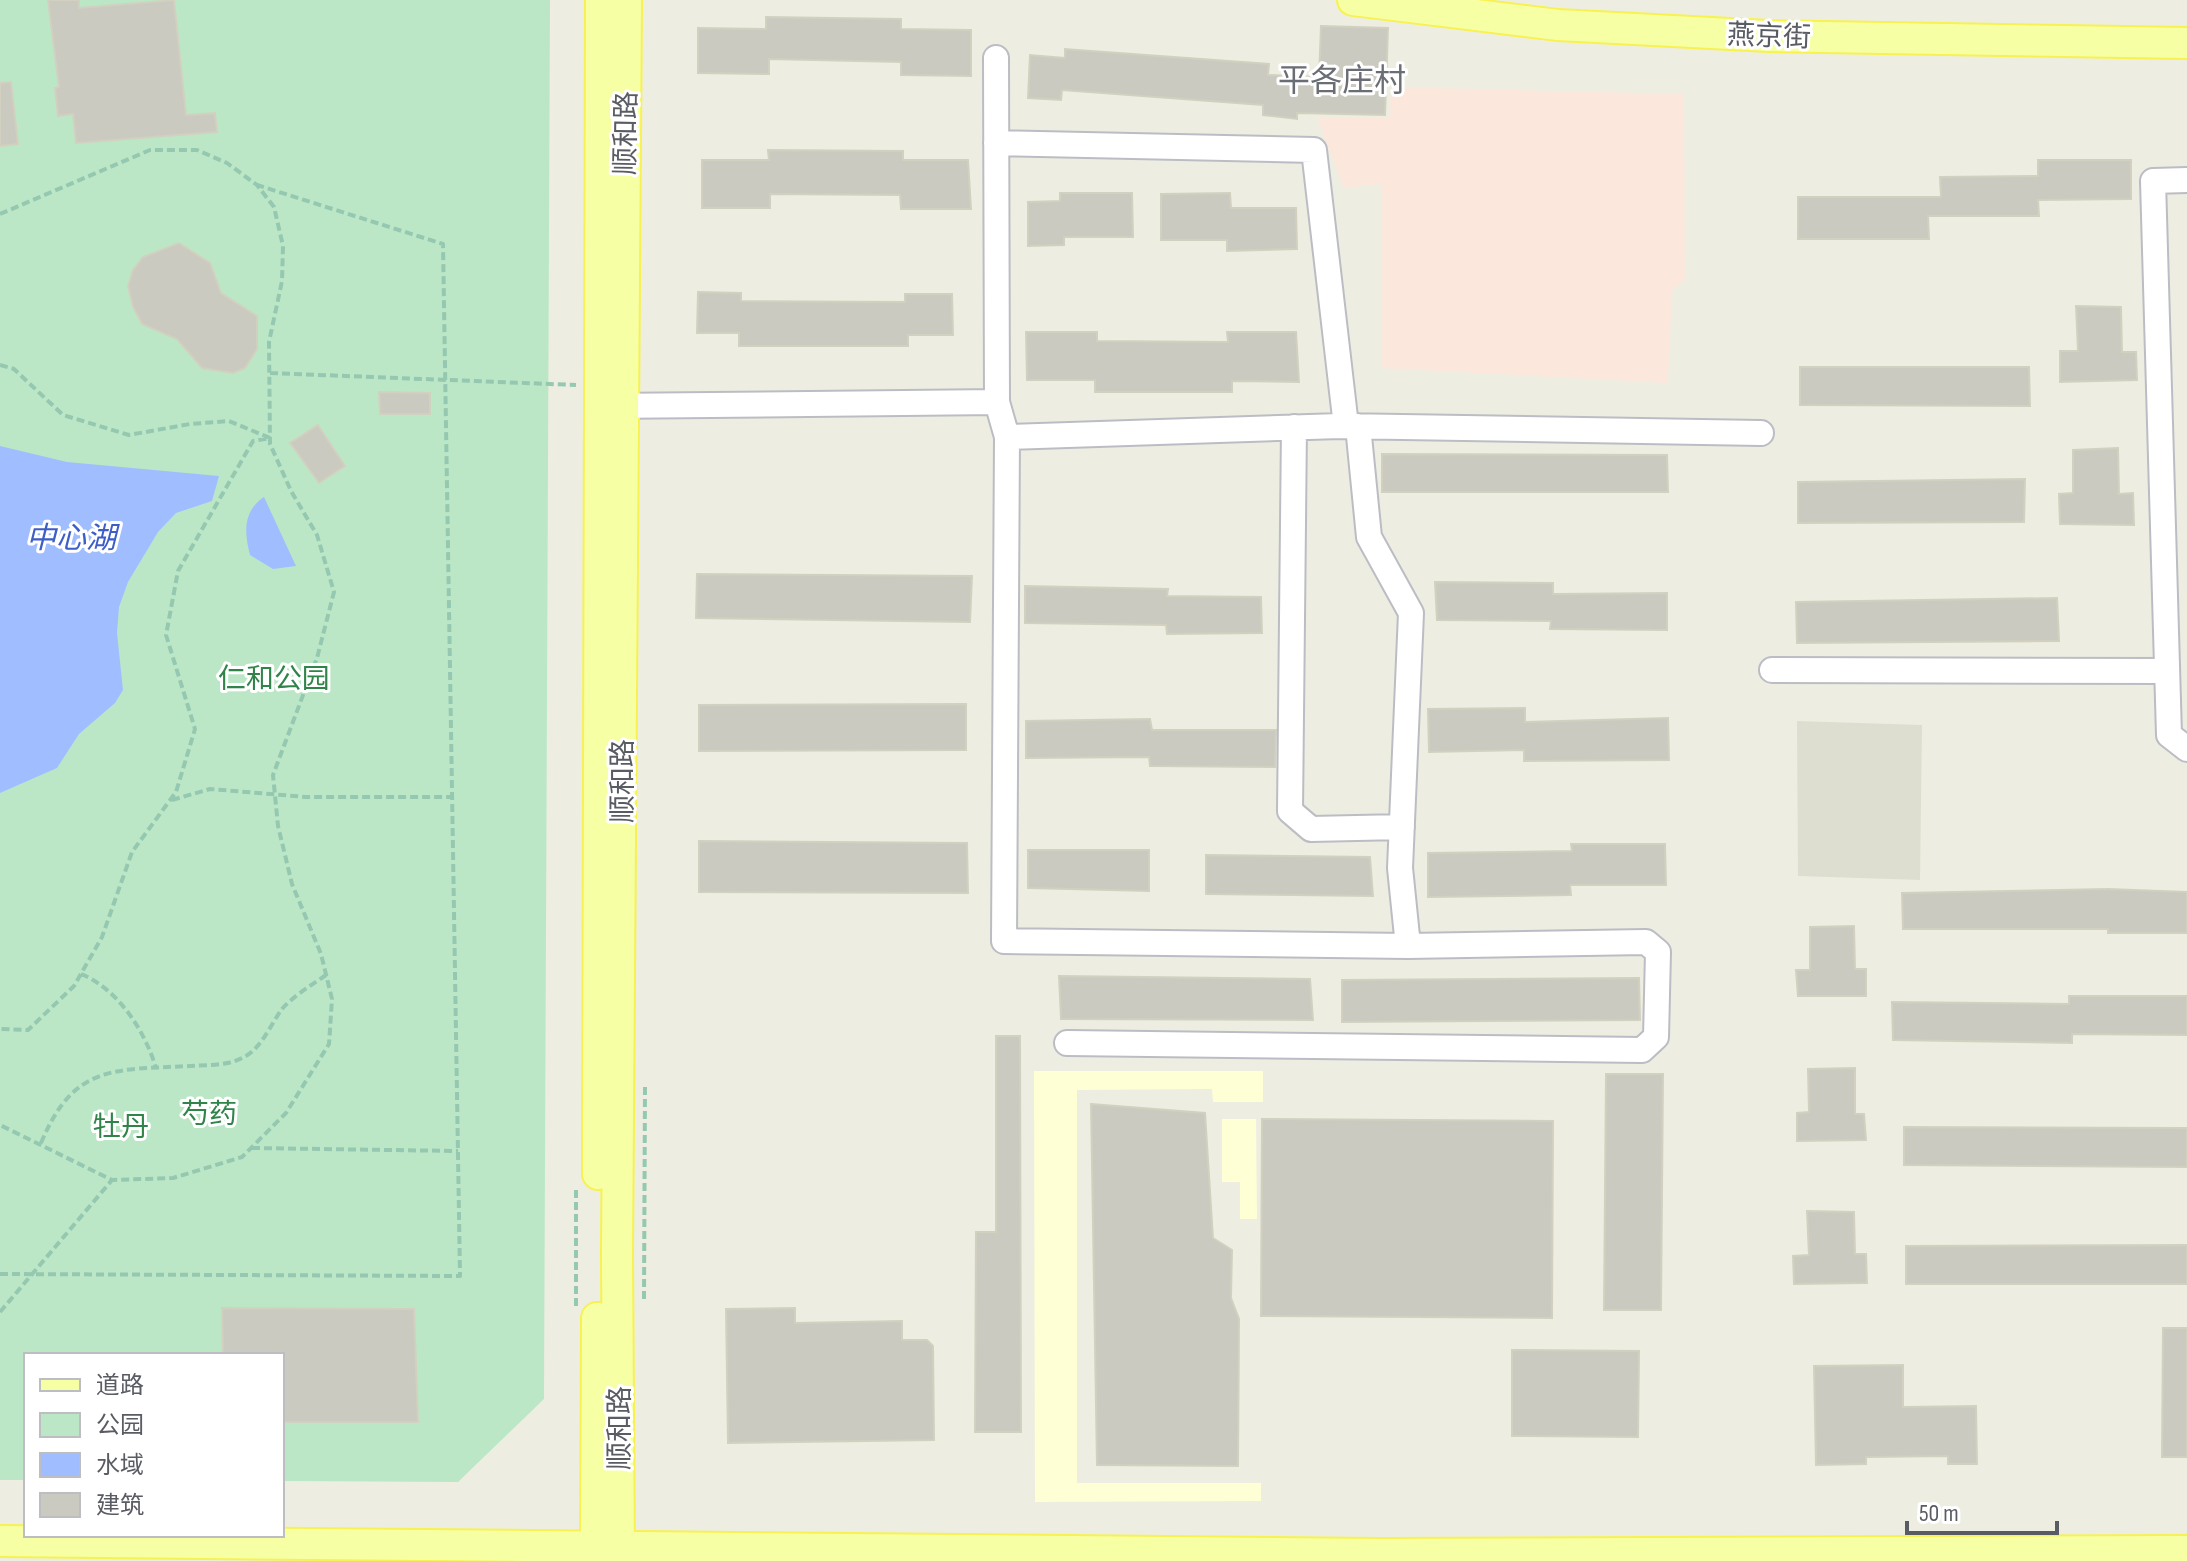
<svg xmlns="http://www.w3.org/2000/svg" width="2187" height="1561" viewBox="0 0 2187 1561" font-family="'Sofia Sans Condensed','Noto Sans SC',sans-serif">
  <style>
    .commercial { fill: #feffd5 }
    .education { fill: #deded0 }
    .medical { fill: #fce7dc }
    .green { fill: #bce7c6 }
    .water { fill: #a0beff }
    .building { fill: #cacac0; stroke: #d2d1bf; stroke-width: 2 }
    .lines { fill: none; stroke-linecap: round; stroke-linejoin: round }
    .minor-casing { stroke: #bcbdc4; stroke-width: 28 }
    .major-casing { stroke: #f7f250; stroke-width: 34 }
    .path { stroke: #95c8b0; stroke-width: 4; stroke-dasharray: 8 4; stroke-linecap: butt }
    .minor { stroke: #fff; stroke-width: 24 }
    .major { stroke: #f7ffa5; stroke-width: 30 }
    .labels { text-anchor: middle; stroke-width: 6; stroke-linejoin: round; paint-order: stroke }
    .street-label { font-size: 28px; fill: #5a5c63; stroke: #fff }
    .park-label { font-size: 28px; fill: #308449; stroke: #fff }
    .water-label { font-size: 30px; font-style: italic; fill: #3d5ec8; stroke: #fff }
    .quarter-label { font-size: 32px; fill: #6b6d75; stroke: #fff }
  </style>
  <rect width="100%" height="100%" fill="#edeee1"/>
  <path class="commercial" d="M1034,1071H1263V1102H1213L1212,1089L1077,1090V1483H1261V1501L1035,1502Z
    M1222,1119H1256L1257,1219H1240V1182H1222Z"/>
  <path class="education" d="M1797,721L1922,725L1920,880L1798,876Z"/>
  <path class="medical" d="M1391,87L1684,94L1685,279L1672,291L1668,383L1381,368V184L1344,188L1317,118L1390,117Z"/>
  <path class="green" d="M0,0H550L544,1399L458,1482L282,1481V1355H26V1480H0Z"/>
  <path class="water" d="M0,446L67,462L219,476L212,501L176,513L158,532L128,582L119,607L117,633L123,690L115,703L79,734L57,768L0,793Z
    M264,497L296,566L273,569L250,555C244,532 243,511 264,497Z"/>
  <path class="building" d="M48,0H79V8L174,0L186,115L215,113L217,132L76,143L73,114L58,116L55,88L59,87Z
    M766,17L901,19V29L971,30V76L901,75V62L769,59V74L698,73V28L766,29Z
    M1321,26L1388,28L1385,115L1297,113V119L1263,115V105L1062,90L1061,100L1028,98L1030,55L1065,58V49L1269,64L1268,75L1319,77Z
    M11,82L18,144L0,146V83Z
    M768,150L903,151V160H968L971,209H901L900,195L770,194V208H702V160H769Z
    M2038,160H2131V199L2038,200L2039,216H1928L1929,239H1798V197H1941L1940,177L2038,176Z
    M1060,193H1132L1133,237H1064V245L1028,246V202L1060,201Z
    M1230,193L1231,208H1296L1297,249L1227,251V240H1161V194Z
    M179,243L210,263L221,293L257,316V349L245,368L233,373L202,368L177,339L142,324L133,307L128,286L133,270L143,257Z
    M698,292L741,293V301L905,302V294H952L953,335H908V346H739V333H697Z
    M2076,306L2121,307L2122,352H2136L2137,380L2060,382V351H2078Z
    M1026,332H1097V341L1228,342L1227,332H1296L1299,382L1232,381V392H1095V380H1027Z
    M1800,367H2029L2030,406L1800,405Z
    M379,392L430,393V414H380Z
    M318,425L345,466L319,483L290,443Z
    M2118,448L2119,494L2133,493L2134,525L2060,524L2059,494L2073,493V450Z
    M1382,454L1667,455L1668,492H1382Z
    M2025,479L2024,522L1798,523V482Z
    M697,574L972,576L970,622L696,618Z
    M1435,582L1553,583V594L1667,593V630L1550,629L1551,621L1437,620Z
    M1025,586L1168,589L1167,596L1261,597L1262,633L1167,634L1166,625L1025,623Z
    M2057,598L2059,641L1797,643L1796,602Z
    M966,704V750L699,751V705Z
    M1525,708V722L1668,718L1669,760L1524,761V750L1429,752L1428,709Z
    M1150,719L1152,730H1276L1275,767L1150,766L1149,757L1026,758V721Z
    M699,841L967,843L968,893L699,892Z
    M1571,844H1665L1666,885H1570L1571,895L1428,897V853L1572,851Z
    M1028,850H1149V891L1028,888Z
    M1206,855L1370,857L1373,896L1206,894Z
    M2108,889L2187,892V933H2108V929H1903L1902,893Z
    M1854,926L1855,969H1866V996H1798L1796,970H1810V927Z
    M1059,976L1310,979L1313,1020L1061,1019Z
    M1639,978L1640,1020L1342,1022V980Z
    M2069,996H2187V1035L2072,1034V1043L1893,1040L1892,1002L2069,1004Z
    M996,1036H1020L1021,1432H975L976,1232H996Z
    M1855,1068V1114H1864L1866,1140L1797,1141V1113L1809,1112L1808,1069Z
    M1606,1074H1663L1661,1310H1604Z
    M1091,1104L1205,1113L1213,1238L1232,1250L1231,1298L1239,1319L1238,1466L1097,1465Z
    M1262,1119L1553,1121L1552,1318L1261,1316Z
    M1904,1127L2187,1128V1167L1904,1165Z
    M1807,1211L1854,1212L1855,1254H1866L1867,1283L1794,1284L1793,1256L1809,1255Z
    M2187,1245V1284H1906V1246Z
    M222,1308L414,1309L418,1422H282V1355H223Z
    M795,1308V1323L902,1321V1340H927L933,1346L934,1440L728,1443L726,1309Z
    M2163,1328H2187V1457H2162Z
    M1512,1350L1639,1351L1638,1437L1512,1436Z
    M1903,1365V1407L1976,1406L1977,1464H1948V1456L1866,1457V1464L1816,1465L1814,1366Z"/>
  <g class="lines">
    <defs>
      <path id="minor" d="M996,58L997,402
        M996,143L1314,150L1346,426
        M2187,180L2153,181L2169,735L2187,749
        M606,406L997,402L1007,437L1340,426L1761,433
        M1294,427L1290,811L1311,829L1402,827
        M1007,437L1004,941L1408,946
        M1772,670L2167,671
        M1067,1043L1642,1050L1656,1037L1658,952L1646,942L1408,946L1400,868L1411,613L1369,537L1358,426"/>
      <path id="major" d="M1353,0L1558,25L1769,36L2187,43
        M598,1174L601,0
        M0,1541L1379,1554L2187,1551
        M596,1561L597,1318
        M619,1561L617,1255L626,0"/>
    </defs>
    <use href="#minor" class="minor-casing"/>
    <use href="#major" class="major-casing"/>
    <path class="path" d="M0,214L150,150H197L227,163L257,185L274,207L283,246L282,281L269,342L270,444L291,491L317,535L334,592L317,658L273,775L278,826L292,884L321,954L332,999L329,1044L286,1113L242,1157L173,1178L112,1180L0,1125
      M0,365L14,369L63,415L129,435L190,424L229,421L270,438L253,441L178,571L166,635L195,729L176,792L132,852L102,937L74,986L28,1030L0,1029
      M270,373L576,385
      M172,800L210,789L306,797H452
      M81,974C118,989 145,1031 156,1068
      M41,1143C74,1064 113,1070 190,1066C208,1065 228,1066 244,1057C261,1049 271,1024 282,1009C293,996 312,985 326,975
      M252,1148L458,1151
      M0,1274L460,1276L443,244L257,185
      M644,1299L645,1087
      M576,1306V1186
      M0,1312L112,1180"/>
    <use href="#minor" class="minor"/>
    <use href="#major" class="major"/>
  </g>
  <g class="labels">
    <g class="street-label">
      <text transform="translate(1769 35) rotate(2)" y="10">燕京街</text>
      <text transform="translate(625 133) rotate(-89)" y="10">顺和路</text>
      <text transform="translate(622 781) rotate(-90)" y="10">顺和路</text>
      <text transform="translate(619 1428) rotate(-90)" y="10">顺和路</text>
    </g>
    <g class="park-label">
      <text x="274" y="688">仁和公园</text>
      <text x="209" y="1123">芍药</text>
      <text x="121" y="1136">牡丹</text>
    </g>
    <g class="water-label">
      <text x="71" y="548">中心湖</text>
    </g>
    <g class="quarter-label">
      <text x="1342" y="91">平各庄村</text>
    </g>
  </g>
  <rect x="24" y="1353" width="260" height="184" fill="#ffffff" stroke="#bdbec1" stroke-width="2"/>
  <rect x="40" y="1379" width="40" height="12" fill="#f7ffa5" stroke="#bdbec1" stroke-width="2"/>
  <text x="96" y="1393" font-size="24" fill="#5a5c63">道路</text>
  <rect x="40" y="1413" width="40" height="24" fill="#bce7c6" stroke="#bdbec1" stroke-width="2"/>
  <text x="96" y="1433" font-size="24" fill="#5a5c63">公园</text>
  <rect x="40" y="1453" width="40" height="24" fill="#a0beff" stroke="#bdbec1" stroke-width="2"/>
  <text x="96" y="1473" font-size="24" fill="#5a5c63">水域</text>
  <rect x="40" y="1493" width="40" height="24" fill="#cacac0" stroke="#bdbec1" stroke-width="2"/>
  <text x="96" y="1513" font-size="24" fill="#5a5c63">建筑</text>
  <path d="M1907 1521v12h150v-12" fill="none" stroke="#5a5c63" stroke-width="4"/>
  <text x="1919" y="1521" font-size="24" fill="#5a5c63" stroke="#ffffff" stroke-width="6" paint-order="stroke">50 m</text>
</svg>
